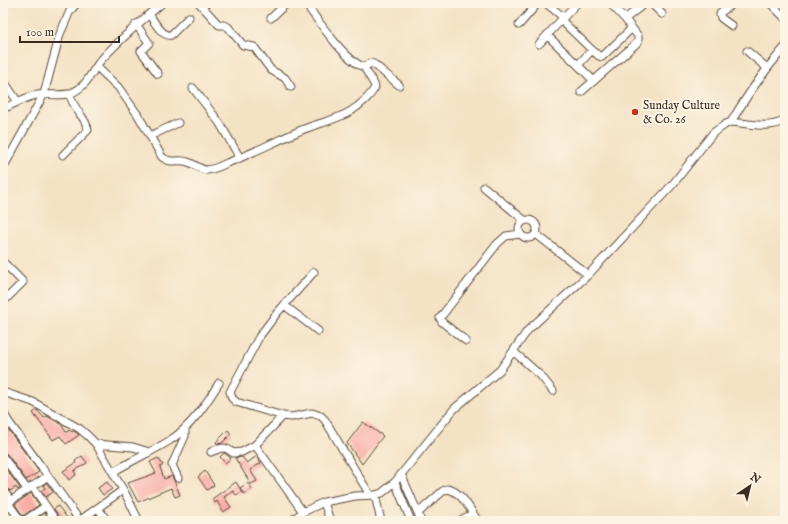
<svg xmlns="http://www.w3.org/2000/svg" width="788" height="524" viewBox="0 0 788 524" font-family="'IM FELL English',serif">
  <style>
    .building { fill: #f9aaa5 }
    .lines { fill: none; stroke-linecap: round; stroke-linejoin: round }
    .minor-casing { stroke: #574637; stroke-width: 9 }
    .minor { stroke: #fff; stroke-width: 7 }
    .poi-dot { fill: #c8321e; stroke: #fcf5e5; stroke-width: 1.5 }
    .labels { text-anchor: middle; stroke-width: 4; stroke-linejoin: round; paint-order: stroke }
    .poi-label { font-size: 12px; fill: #3b2a1e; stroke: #fcf5e5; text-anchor: start }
  </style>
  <rect width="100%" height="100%" fill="#fcf5e5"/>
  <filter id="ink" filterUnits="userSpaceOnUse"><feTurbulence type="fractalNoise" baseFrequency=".025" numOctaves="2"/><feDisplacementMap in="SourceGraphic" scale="8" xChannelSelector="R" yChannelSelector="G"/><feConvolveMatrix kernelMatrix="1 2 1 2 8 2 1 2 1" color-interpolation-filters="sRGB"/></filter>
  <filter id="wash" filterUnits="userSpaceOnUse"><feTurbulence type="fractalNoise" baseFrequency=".012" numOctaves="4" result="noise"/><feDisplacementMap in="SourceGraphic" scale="16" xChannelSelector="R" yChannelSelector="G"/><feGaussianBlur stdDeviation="0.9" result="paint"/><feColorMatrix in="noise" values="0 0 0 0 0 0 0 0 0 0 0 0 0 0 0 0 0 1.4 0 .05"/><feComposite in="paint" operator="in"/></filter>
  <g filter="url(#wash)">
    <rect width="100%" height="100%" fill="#f4e2c5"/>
    <g id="blocks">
      <path class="building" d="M37,410L44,418L47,416L61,424L66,432L70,430L72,432L74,431L79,435L66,444L60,436L53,440L33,413Z
        M363,422L383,436L362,464L347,443Z
        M5,425L39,472L26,480L7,454L3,452V426Z
        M228,430L231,434L222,443L217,444L216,442Z
        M224,453L231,458L225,463L220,457Z
        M82,456L87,463L74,471L76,475L69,480L63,471L76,463L75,461Z
        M257,456L261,463L250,470L257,481L251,484L235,458L242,457L247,463Z
        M158,458L163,465L160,467L164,479L172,476L180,495L175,497L171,488L138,502L128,483L156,473L150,462Z
        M3,465L20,488L18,490L16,487L10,491L3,484Z
        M205,471L214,485L207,490L198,477Z
        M107,482L112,489L103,495L98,488Z
        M236,482L242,492L236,495L233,491L224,497L231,507L223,512L217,501L215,503L212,499Z
        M47,483L53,492L46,497L41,491L45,488L43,485Z
        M248,483L252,489L244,494L240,488Z
        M31,493L39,505L23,516L15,504Z
        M58,506L68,519L71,517L74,521H61L54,509Z
        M45,513L50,521H45L44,519L39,521H33Z"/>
    </g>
  </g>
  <g filter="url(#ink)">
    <use href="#blocks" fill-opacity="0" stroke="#574637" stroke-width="1"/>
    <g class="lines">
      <defs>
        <path id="minor" d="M199,3L219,25H224L228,27L243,45L254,47L271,70L285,78L291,87
          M305,3C317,19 346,62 364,67L371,63L375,65L399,85
          M546,3L563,17
          M610,3L625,19
          M651,3L662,14
          M770,3L785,18
          M149,14C154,21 162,37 171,35L189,17
          M271,18L287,3
          M561,20L592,50
          M136,24L149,43L141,51L158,74
          M519,25L538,3
          M732,26L721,18L720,14L721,12L734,3
          M547,35L594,81
          M539,44L577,3
          M747,51L767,68
          M578,65L592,50L599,56L602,57L632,28
          M97,67L118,87L138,115L162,157C172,165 177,158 188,162C195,164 200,170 207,170C214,169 221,166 227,163C251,154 274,142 297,132C314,124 335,121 351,111C359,106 371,96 375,87L374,84L364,67
          M3,80L18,102
          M193,88L219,122L240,158
          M581,92L638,42V36L625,19L645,3
          M3,109C14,104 25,97 37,95C47,93 61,97 71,93C87,87 91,72 101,60C120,39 141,21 162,3
          M731,122C747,95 764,71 785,47
          M150,136L178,123
          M63,155L88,130C87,118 72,109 70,94
          M3,168L44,94L60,34L70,11L77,3
          M484,187L524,220
          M519 229a9 9 0 1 1 18 0a9 9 0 1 1-18 0Z
          M536,234L588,275
          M3,262L23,282L3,302
          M314,272L277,313L259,337L230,392L232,398L236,402L283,416L292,417L312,413L321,416L325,420L370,495
          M284,305L318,331
          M466,341L442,322L440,318L497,244L506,236L520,234
          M513,351L541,376L553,391
          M3,392L33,402L80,429L88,436L96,444L125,493L139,521
          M3,412L8,421L48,476L3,506
          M283,416L255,445L303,512
          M96,444L133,447L149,452
          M211,452C221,448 224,445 233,453L242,452L255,445
          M3,457L27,489
          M113,472C131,461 151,452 169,441C191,427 206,404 219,383
          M401,474L418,513
          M48,476L80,521
          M178,478L172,465L185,436V428
          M395,482L411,521
          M32,486L46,506
          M3,490L11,501
          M375,495L381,521
          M324,502L330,521
          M8,503L21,521
          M98,508L107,521
          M24,521L46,506L56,521
          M79,521L123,490
          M291,521L303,512L324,502L355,496L375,495L382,493L395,482L454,409L500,370L528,330L588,275L673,184L713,133L726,124L731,122C748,123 769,130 785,120
          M421,521L418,513L443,491L447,489C462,491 470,510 478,521
          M459,521L473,514"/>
      </defs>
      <use href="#minor" class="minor-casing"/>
      <use href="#minor" class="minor"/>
    </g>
  </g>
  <circle class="poi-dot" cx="635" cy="112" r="4"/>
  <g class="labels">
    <g class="poi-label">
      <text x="643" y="109">Sunday Culture<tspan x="643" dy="14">&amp; Co. 26</tspan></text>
    </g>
  </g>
  <rect width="788" height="524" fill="none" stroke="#fcf5e5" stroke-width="16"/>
  <g transform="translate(750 486) rotate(35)" stroke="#fcf5e5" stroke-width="3" paint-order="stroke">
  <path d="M0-3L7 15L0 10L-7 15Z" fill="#3b2a1e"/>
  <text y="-6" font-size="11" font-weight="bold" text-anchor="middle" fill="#3b2a1e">N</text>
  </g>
  <path d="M20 36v6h99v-6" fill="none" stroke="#3b2a1e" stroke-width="2"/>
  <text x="26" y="36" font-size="12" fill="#3b2a1e" stroke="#fcf5e5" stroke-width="3" paint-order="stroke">100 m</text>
</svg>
